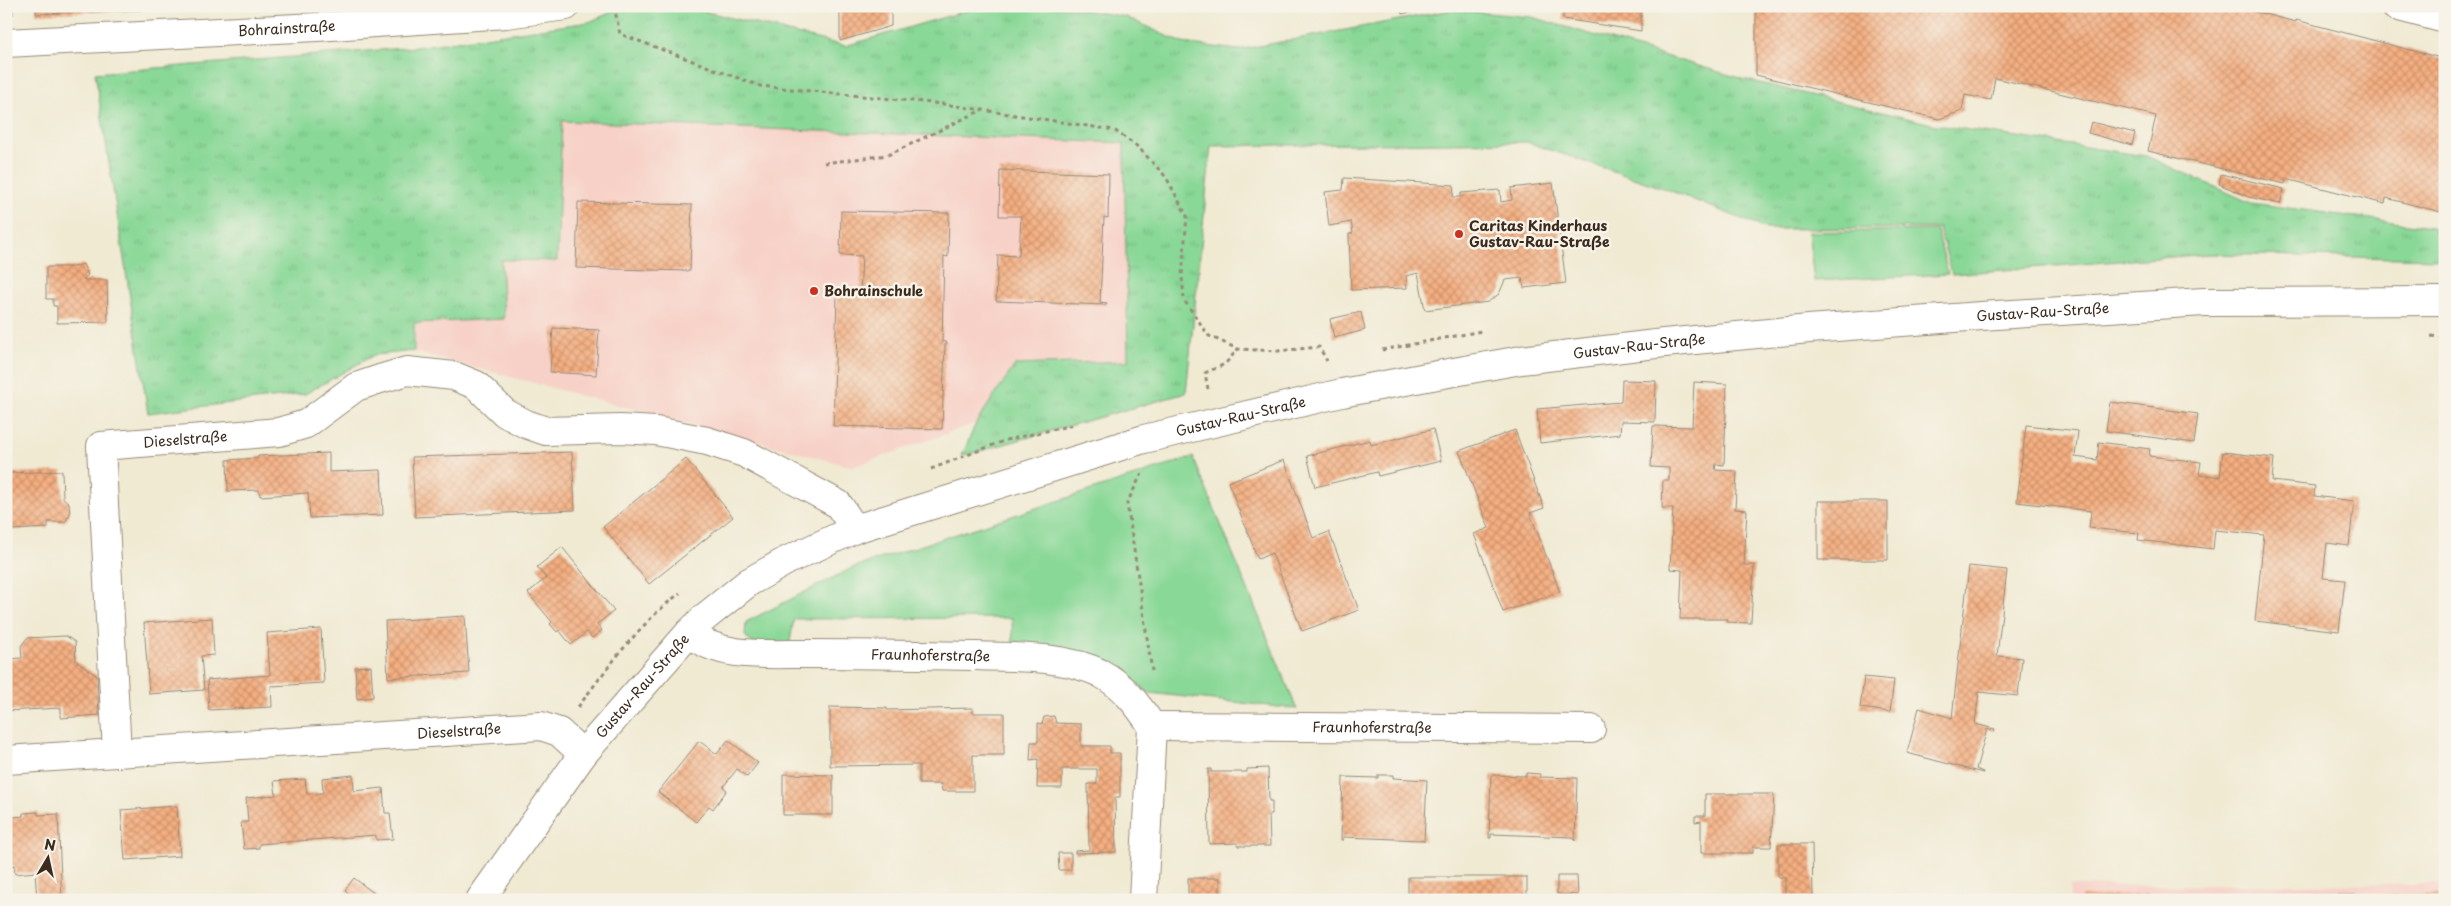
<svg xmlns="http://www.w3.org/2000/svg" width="2451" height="906" viewBox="0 0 2451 906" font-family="'Playpen Sans',sans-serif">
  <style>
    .built { fill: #f7d1c7 }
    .grass { fill: url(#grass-tufts); stroke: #62815a }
    .green { fill: #89d897; stroke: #62815a }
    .building { fill: url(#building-cross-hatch) }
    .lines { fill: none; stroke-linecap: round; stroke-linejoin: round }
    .minor-casing { stroke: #968a78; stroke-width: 30 }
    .path { stroke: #968a78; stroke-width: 3; stroke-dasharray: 4 4; stroke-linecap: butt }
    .minor { stroke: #fff; stroke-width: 28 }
    .poi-dot { fill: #c8321e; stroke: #f7f3e8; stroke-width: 2 }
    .labels { text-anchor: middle; stroke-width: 5; stroke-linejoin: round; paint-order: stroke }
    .street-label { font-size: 14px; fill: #3b2a1e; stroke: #f7f3e8 }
    .poi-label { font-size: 14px; font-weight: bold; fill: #3b2a1e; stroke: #f7f3e8; text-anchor: start }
  </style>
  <defs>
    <pattern id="grass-tufts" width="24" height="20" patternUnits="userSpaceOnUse" patternTransform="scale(1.25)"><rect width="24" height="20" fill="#89d897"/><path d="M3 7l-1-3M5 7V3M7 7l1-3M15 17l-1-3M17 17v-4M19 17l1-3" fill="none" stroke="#77ba82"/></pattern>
    <pattern id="building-cross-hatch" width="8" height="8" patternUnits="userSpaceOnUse" patternTransform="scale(1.25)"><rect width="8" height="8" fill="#f5af81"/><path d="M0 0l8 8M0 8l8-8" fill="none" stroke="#c88f69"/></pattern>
  </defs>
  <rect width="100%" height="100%" fill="#f7f3e8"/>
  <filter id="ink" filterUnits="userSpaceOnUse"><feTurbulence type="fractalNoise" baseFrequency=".02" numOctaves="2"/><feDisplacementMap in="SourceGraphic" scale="10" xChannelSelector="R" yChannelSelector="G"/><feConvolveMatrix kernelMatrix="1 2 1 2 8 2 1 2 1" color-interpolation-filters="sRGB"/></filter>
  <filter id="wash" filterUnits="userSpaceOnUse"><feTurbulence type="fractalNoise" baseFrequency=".0096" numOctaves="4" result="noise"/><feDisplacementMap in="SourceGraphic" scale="20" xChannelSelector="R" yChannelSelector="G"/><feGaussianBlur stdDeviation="1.12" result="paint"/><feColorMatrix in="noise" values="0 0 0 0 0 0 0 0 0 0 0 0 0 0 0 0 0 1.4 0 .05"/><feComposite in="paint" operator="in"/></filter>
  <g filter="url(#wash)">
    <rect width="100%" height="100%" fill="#f0ead3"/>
    <path class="built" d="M562,121L1124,143L1127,361L1015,364L976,423L853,467L415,352V324L504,319L500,261L558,262Z
      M2445,884V900H2070V886Z"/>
    <path class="grass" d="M626,6H683L845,46L983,6L1066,7L1126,17L1182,43L1238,50L1452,10L1532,17L1743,79L1936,125L2146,156L2251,203L2445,229V259L2209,254L1952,274L1939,228L1767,229L1666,189L1527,142L1211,146L1186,393L962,456L976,423L1015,365L1128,361L1124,143L562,121L557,261L501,260L504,319L414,323V351L374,355L305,394L148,413L95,73L416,47L589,22Z"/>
    <path class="green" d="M1937,230L1948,274L1814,281L1808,232Z
      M1193,457L1297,709L1149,693L1110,662L1063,649L1013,648L1012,618L794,619L789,647L752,643L745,636L746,622L852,568Z"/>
    <g id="blocks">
      <path class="building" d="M6,6H13V15L6,16Z
        M36,6H142V10L36,14Z
        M840,6H891V26L840,41Z
        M1401,6H1418V10L1402,14Z
        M1563,6H1641V31L1563,19Z
        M1756,6H2232L2296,22V20L2445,59V213L2386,198L2385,204L2286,179L2285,184L2148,151L2156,116L1995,78L1991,100L1965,95L1962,111L1939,119L1756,75Z
        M2091,122L2135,133L2132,145L2088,133Z
        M1000,170L1109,174L1108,218L1104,217L1100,302L1107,303L1106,305L996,301L998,255L1019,256L1021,216H999Z
        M2221,174L2284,189L2280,204L2249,197L2219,184Z
        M1344,178L1454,185L1453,197H1461V193L1500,190L1501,202L1512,200L1511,188L1553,183L1566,283L1524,288L1522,278L1505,280L1499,294L1488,302L1425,310L1418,273L1406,276L1407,288L1351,290L1349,234L1353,233L1351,222L1329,226L1325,192L1343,190Z
        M578,202L692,205L690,271L576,268Z
        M841,211L949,213L948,257L944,256L942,342H947V344H945L942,429L833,426L837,295H860L862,256L840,255Z
        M83,264L88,275L84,278V280H107L108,322L57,323V306H53V299H46V267H73Z
        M1361,312L1365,330L1334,338L1330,319Z
        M553,328L599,330L596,375L550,372Z
        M1622,380L1656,381L1655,422L1621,421L1620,434L1540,443L1537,409L1621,402Z
        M1694,382L1727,384L1724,465L1716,464L1715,470L1737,471L1735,509L1747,510L1744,565H1754L1751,623L1726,622L1727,619H1680L1682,570L1670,569L1673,508H1662L1663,480H1669V468L1651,467L1653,426L1692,427Z
        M2110,402L2198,414L2194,443L2106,431Z
        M2026,425L2078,431L2075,457L2097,460L2099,442L2150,449L2149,456L2201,462L2199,474L2220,477L2223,452L2274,458L2272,481L2315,486L2314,496L2354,501L2349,546L2327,543L2323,578L2345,580L2339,631L2255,621L2264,535L2215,530L2213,549L2138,540L2139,533L2089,528L2091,511L2017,502Z
        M1433,429L1441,461L1378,476L1377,472L1315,487L1307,456L1370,440L1371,445Z
        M1515,430L1544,508L1530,513L1560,592L1503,612L1474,534L1489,528L1459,451Z
        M572,452L575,510L415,517L412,457Z
        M329,453V472L381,470L383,515L310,518L308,493L260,496L259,490L228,491L227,460L258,458V456Z
        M686,459L733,517L649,584L603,527Z
        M1284,460L1313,538L1329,532L1359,610L1302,631L1272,553L1258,559L1228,482Z
        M62,471L63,498L69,503L70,514L65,522H48V528L12,530L11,516H6V484H10L9,473Z
        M1818,501H1888V560H1818Z
        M562,547L614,611L597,624L602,630L592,638L587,632L571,645L559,630L557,632L550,624L552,622L528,593L546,578L537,567Z
        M1969,566L2007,570L1997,656L2022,658L2018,696L1979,692L1975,724L1995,729L1994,731L1987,729L1976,769L1983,772V773L1907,753L1919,708L1952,718Z
        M465,616L469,673L388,678L385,621Z
        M212,618L214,655L201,656L204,690L149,694L144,623Z
        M321,629L324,683L271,686L272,707L209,710L207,680L270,675L267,633Z
        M66,636L75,642L76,661L97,676L99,715L61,718V708L6,711V659L22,658L21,646L27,638Z
        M371,666L373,697L357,699L355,667Z
        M1864,677L1894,680L1890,712L1860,708Z
        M830,707L887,708V710L973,708V713H1004V755H973V791H942L941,784H919V765L830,766Z
        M1054,716L1056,723L1081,724V746H1110V753H1120V797H1115L1116,852L1075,853V851L1089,850L1088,784H1097V769H1062V788H1037L1038,759L1030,760L1031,742H1038V723L1042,724L1044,717Z
        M728,740L758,763L747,777L737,769L723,787L727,790L713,809L709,806L696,822L658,792L699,741L717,754Z
        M1268,768L1269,801H1272V814H1269L1270,846H1238L1237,843L1209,844L1208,769H1211V772H1247V769Z
        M1526,773L1540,774V777L1577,778L1575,841L1573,837L1491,834V838H1489L1491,775L1526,776Z
        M783,774L833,775V815H783Z
        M353,775L354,791L383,788L385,813H390L393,839L376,840V835L259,844V848L244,849L241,822H248L246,798L276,795L274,781L305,779L307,794L323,793L322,778Z
        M1378,775H1393V778L1427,780L1424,842L1422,840L1343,837V840H1341L1343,777L1378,778Z
        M1705,794H1774L1771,847H1753V853H1701V821L1695,822V816H1705Z
        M177,806L180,856L125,860L121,810Z
        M38,812V815L58,814L62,900H37L35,872L15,874L14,865L9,866L6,818L23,816V813Z
        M1778,844H1812L1813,900H1785V877H1778Z
        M1058,853H1071V870H1059Z
        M1557,876H1577L1578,895L1557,894Z
        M1408,877H1527V900H1408Z
        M354,878L379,897L377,900H356L345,890Z
        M1188,878H1220V900H1188Z
        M2149,895V897L2184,896V900H2080V896Z
        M2312,895H2445V900H2312Z
        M1093,896V900H1061V898Z"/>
    </g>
  </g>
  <g filter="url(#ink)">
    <use href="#blocks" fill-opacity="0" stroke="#968a78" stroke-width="1"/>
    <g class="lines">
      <defs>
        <g id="minor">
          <path d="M2395,6L2445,19"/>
          <path id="s1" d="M6,43L317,27L506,14L566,6"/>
          <path id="s2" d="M689,633C719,658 765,654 802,654C860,654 918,655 977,656C1017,658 1063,655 1100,673C1123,685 1138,705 1152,726L1143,900"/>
          <path id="s3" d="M1152,726L1591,729"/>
          <path id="s4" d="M117,753L101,446L279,432L306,424L356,387L380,379L407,371L454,376L476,385L505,413L526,424L546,431L620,429L656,431L707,441L744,453L838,504L855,529"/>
          <path id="s5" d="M6,760L541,726L559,732L583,754"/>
          <path id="s6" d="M480,900L583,754L689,633L704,618L749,582L788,560L855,529L1144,439L1342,393L1432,376L1521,360L1664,343L1809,329L1981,316L2204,302L2445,301"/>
        </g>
      </defs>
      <use href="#minor" class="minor-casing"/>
      <path class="path" d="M614,6L620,34L760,86L943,104L1114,130L1138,147L1166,177L1187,216L1182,276L1184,300L1209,336L1238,349L1278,351L1319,347L1327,361
        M824,163L888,155L982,110
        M2431,336L2445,338
        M1382,350L1482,331
        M1208,389L1205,373L1225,364L1238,349
        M931,469L1006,440L1073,425
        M1142,473L1127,503L1152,671
        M578,707C609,666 639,624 680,593"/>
      <use href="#minor" class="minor"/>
    </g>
  </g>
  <g class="poi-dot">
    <circle cx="1459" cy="234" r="5"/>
    <circle cx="814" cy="291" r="5"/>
  </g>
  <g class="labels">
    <g class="street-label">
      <text dy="5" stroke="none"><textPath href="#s1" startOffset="281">Bohrainstraße</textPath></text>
      <text dy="5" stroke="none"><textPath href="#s6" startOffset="1749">Gustav-Rau-Straße</textPath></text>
      <text dy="5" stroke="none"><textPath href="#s6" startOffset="1344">Gustav-Rau-Straße</textPath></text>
      <text dy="5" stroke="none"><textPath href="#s6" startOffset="939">Gustav-Rau-Straße</textPath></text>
      <text dy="5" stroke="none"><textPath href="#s4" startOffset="392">Dieselstraße</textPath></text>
      <text dy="5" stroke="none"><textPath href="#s2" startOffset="246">Fraunhoferstraße</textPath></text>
      <text dy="5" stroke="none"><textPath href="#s6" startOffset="269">Gustav-Rau-Straße</textPath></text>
      <text dy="5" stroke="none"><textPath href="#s3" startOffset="220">Fraunhoferstraße</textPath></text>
      <text dy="5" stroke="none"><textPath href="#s5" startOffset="454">Dieselstraße</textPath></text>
    </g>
    <g class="poi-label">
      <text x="1469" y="231">Caritas Kinderhaus<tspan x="1469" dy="16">Gustav-Rau-Straße</tspan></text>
      <text x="824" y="296">Bohrainschule</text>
    </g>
  </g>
  <rect width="2451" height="906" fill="none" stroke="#f7f3e8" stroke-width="25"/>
  <g transform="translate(48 858) rotate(9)" stroke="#f7f3e8" stroke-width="4" paint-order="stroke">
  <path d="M0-4L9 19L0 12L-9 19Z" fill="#3b2a1e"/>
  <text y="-8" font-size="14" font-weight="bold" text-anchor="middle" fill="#3b2a1e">N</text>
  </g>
</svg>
